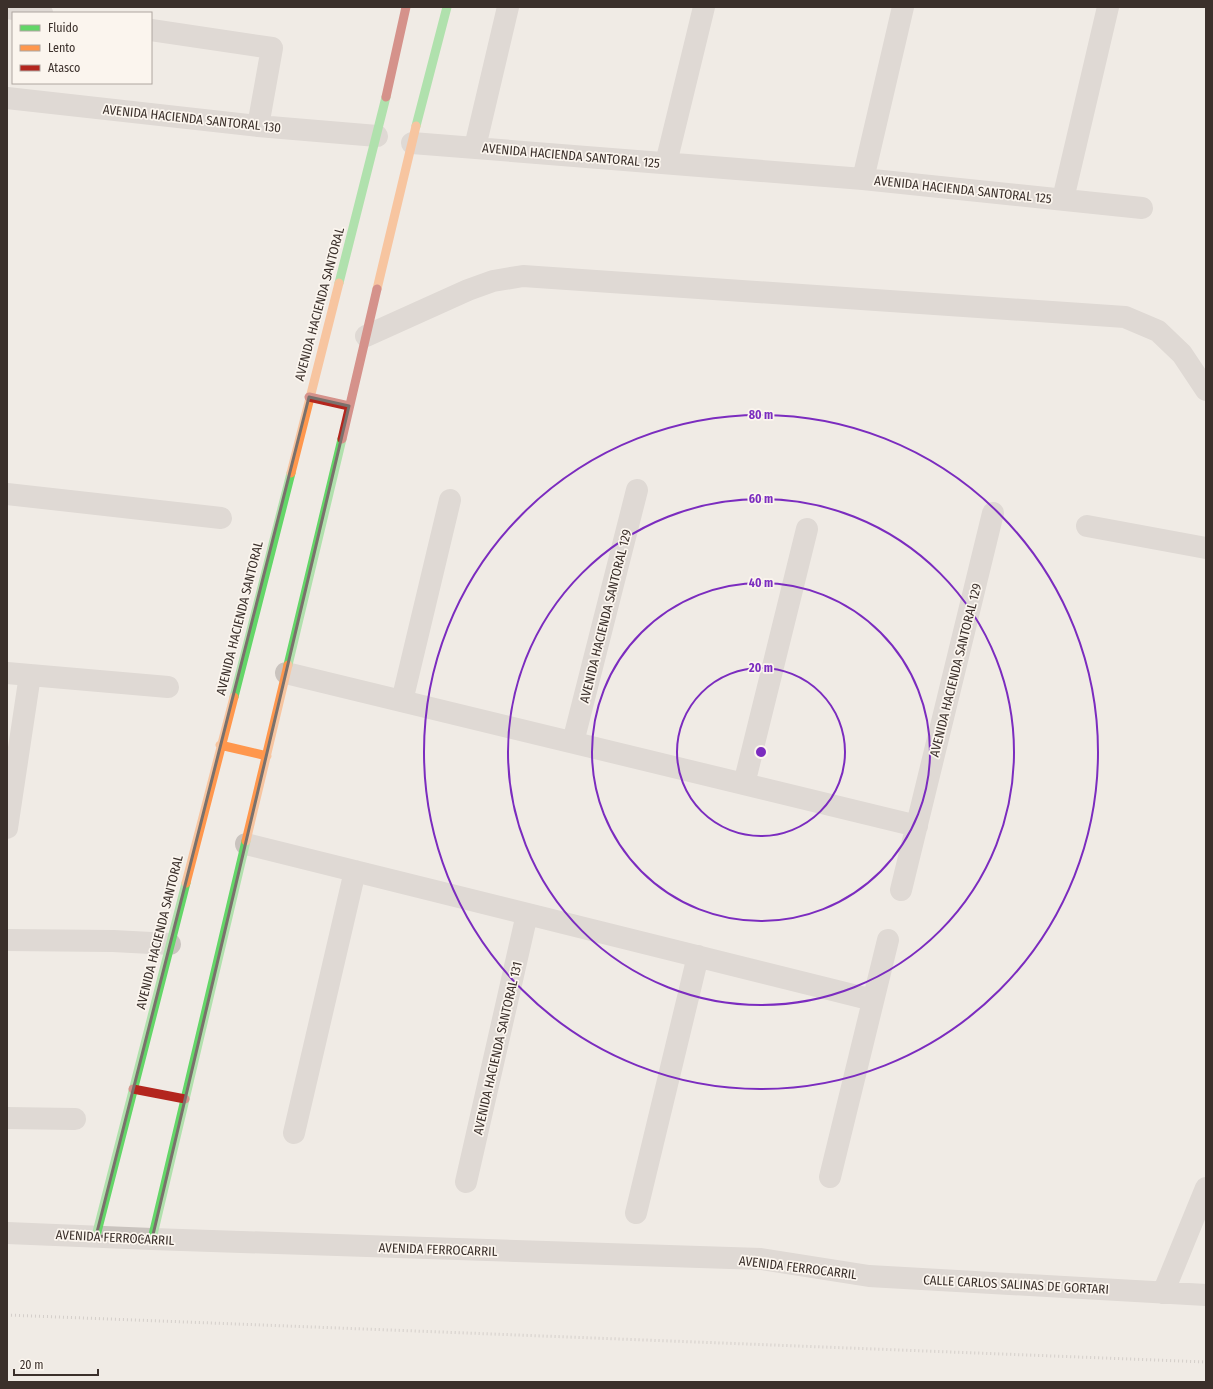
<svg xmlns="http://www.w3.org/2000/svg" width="1213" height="1389" viewBox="0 0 1213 1389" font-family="'Fira Sans Condensed',sans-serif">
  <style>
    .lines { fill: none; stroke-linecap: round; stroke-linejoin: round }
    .street { stroke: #c9c3be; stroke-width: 22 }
    .fast { stroke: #63d668; stroke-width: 9 }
    .slow { stroke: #ff974d; stroke-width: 9 }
    .jam { stroke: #b3261e; stroke-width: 9 }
    .rail { stroke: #b1aca8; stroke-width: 3; stroke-dasharray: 1 3; stroke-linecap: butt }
    .marked { fill: none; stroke: #7a716c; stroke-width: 3; stroke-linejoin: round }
    .ring { fill: none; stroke: #7b2cbf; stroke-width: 2 }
    .labels { text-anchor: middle; stroke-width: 3.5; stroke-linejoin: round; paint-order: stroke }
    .street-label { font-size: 13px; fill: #3b302b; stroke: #fbf5ee }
    .centre { fill: #7b2cbf; stroke: #fbf5ee; stroke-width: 2 }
    .ring-label { font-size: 12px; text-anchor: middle; font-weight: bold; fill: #7b2cbf; stroke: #fbf5ee; stroke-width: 3.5; stroke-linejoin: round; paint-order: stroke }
  </style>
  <rect width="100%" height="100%" fill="#f0ebe5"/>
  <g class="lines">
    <path class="street" d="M7,8L42,13
      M151,30L272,48L258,126
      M7,98L258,126L377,136
      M412,143L863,179L1142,208
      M475,147L508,7
      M666,163L704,7
      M863,179L903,7
      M1063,199L1108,7
      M366,336L468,290L493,281L523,276L1125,317L1158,331L1182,354L1206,390
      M7,494L221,518
      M1087,526L1206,548
      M7,673L168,687
      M286,673L917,826
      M402,701L450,500
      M573,742L637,490
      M744,784L807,529
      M7,828L30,675
      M246,844L873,1000
      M901,890L993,513
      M7,940L113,941L170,944
      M7,1118L75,1119
      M294,1133L355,871
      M830,1177L888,940
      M466,1182L527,914
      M636,1213L698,956
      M7,1233L152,1239L761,1259L869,1276L1206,1295
      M1163,1293L1206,1188"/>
    <path class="fast" d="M416,126L447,7
      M339,283L386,97
      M288,665L342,439
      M234,697L291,473
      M96,1236L186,883
      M152,1239L246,841"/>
    <path class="slow" d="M377,289L416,126
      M291,473L339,283
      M220,745L267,756
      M246,841L288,665
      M186,883L234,697"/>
    <path class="jam" d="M386,97L406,7
      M309,397L349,406
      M342,439L377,289
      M133,1089L185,1099"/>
    <path class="rail" d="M7,1315L1206,1362"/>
  </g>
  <path d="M0 0H1213V1389H0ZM309,397L349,406L152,1239L96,1236Z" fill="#f0ebe5" fill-opacity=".55" fill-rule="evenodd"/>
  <path class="marked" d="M309,397L349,406L152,1239L96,1236Z"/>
  <g class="ring">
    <circle cx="761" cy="752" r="84"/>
    <circle cx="761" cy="752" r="169"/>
    <circle cx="761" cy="752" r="253"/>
    <circle cx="761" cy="752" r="337"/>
  </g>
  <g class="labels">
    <g class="street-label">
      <text transform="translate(192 118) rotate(6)" y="5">AVENIDA HACIENDA SANTORAL 130</text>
      <text transform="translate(571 155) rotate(5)" y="5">AVENIDA HACIENDA SANTORAL 125</text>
      <text transform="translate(963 189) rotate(6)" y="5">AVENIDA HACIENDA SANTORAL 125</text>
      <text transform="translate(319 304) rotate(-75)" y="5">AVENIDA HACIENDA SANTORAL</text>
      <text transform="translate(605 616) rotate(-76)" y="5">AVENIDA HACIENDA SANTORAL 129</text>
      <text transform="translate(239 618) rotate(-76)" y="5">AVENIDA HACIENDA SANTORAL</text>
      <text transform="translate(955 670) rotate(-76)" y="5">AVENIDA HACIENDA SANTORAL 129</text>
      <text transform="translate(159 932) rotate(-76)" y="5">AVENIDA HACIENDA SANTORAL</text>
      <text transform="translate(497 1048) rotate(-77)" y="5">AVENIDA HACIENDA SANTORAL 131</text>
      <text transform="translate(115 1237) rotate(3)" y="5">AVENIDA FERROCARRIL</text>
      <text transform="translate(438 1249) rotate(2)" y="5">AVENIDA FERROCARRIL</text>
      <text transform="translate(798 1267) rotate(7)" y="5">AVENIDA FERROCARRIL</text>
      <text transform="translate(1016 1284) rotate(3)" y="5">CALLE CARLOS SALINAS DE GORTARI</text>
    </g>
  </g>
  <circle cx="761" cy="752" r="6" class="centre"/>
  <g class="ring-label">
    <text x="761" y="419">80 m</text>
    <text x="761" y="503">60 m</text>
    <text x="761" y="587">40 m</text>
    <text x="761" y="672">20 m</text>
  </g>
  <rect width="1213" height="1389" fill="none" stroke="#3b302b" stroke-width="16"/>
  <rect x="12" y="12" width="140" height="72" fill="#fbf5ee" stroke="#aea6a0"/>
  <rect x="20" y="25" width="20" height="6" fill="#63d668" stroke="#aea6a0"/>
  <text x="48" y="32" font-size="12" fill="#3b302b">Fluido</text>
  <rect x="20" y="45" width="20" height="6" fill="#ff974d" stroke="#aea6a0"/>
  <text x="48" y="52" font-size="12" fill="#3b302b">Lento</text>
  <rect x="20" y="65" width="20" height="6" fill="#b3261e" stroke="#aea6a0"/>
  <text x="48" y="72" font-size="12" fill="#3b302b">Atasco</text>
  <path d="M14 1369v6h84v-6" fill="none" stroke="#3b302b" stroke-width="2"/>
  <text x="20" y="1369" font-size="12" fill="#3b302b" stroke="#fbf5ee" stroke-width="3" paint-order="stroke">20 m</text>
</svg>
